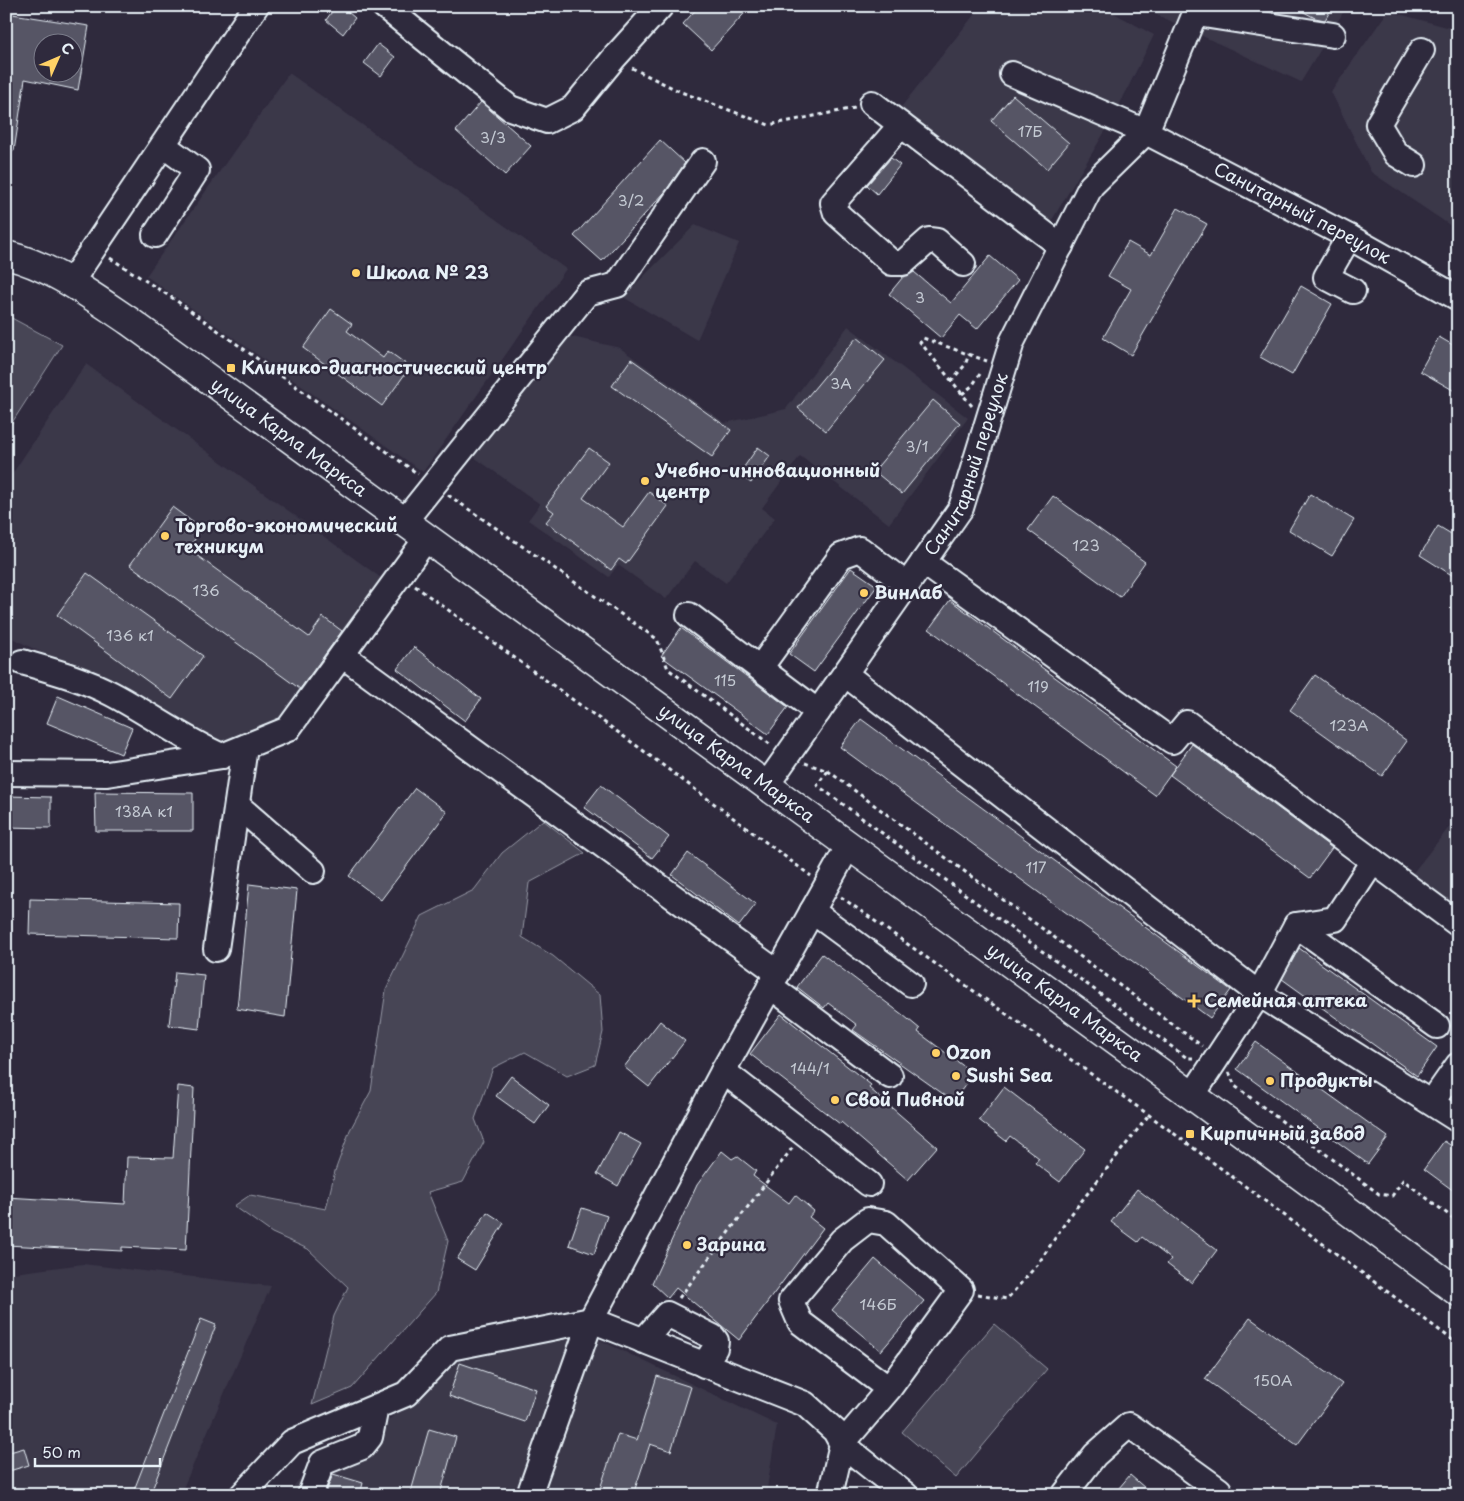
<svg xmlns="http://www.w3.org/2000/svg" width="1464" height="1501" viewBox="0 0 1464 1501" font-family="'Playpen Sans',sans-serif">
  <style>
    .built { fill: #3b3749 }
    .green { fill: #464455; stroke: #979aa6 }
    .building { fill: #575565; stroke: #e8f1f8; fill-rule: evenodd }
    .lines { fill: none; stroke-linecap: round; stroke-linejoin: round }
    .minor-casing { stroke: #e8f1f8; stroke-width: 28 }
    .highway-casing { stroke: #e8f1f8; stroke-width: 31 }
    .path { stroke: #e8f1f8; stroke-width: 3; stroke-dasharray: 4 4; stroke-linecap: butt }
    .minor { stroke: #2f2a3d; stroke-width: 24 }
    .highway { stroke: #2f2a3d; stroke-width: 28 }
    .poi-dot { fill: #ffd166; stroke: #2f2a3d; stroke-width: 2 }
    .labels { text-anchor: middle; stroke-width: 4.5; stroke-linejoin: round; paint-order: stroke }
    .number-label { font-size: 15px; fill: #c4cad3 }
    .street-label { font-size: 18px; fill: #e8f1f8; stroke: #2f2a3d }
    .poi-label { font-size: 18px; font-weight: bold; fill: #e8f1f8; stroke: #2f2a3d; text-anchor: start }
  </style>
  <rect width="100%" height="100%" fill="#2f2a3d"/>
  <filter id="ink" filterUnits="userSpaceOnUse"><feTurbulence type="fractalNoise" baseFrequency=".02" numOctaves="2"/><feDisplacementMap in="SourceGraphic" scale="10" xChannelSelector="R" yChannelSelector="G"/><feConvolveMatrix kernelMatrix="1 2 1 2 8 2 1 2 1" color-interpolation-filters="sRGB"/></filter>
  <g filter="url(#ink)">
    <path class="built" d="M981,6H1101L1154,35L1113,118L1049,225L898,111Z
      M1138,6H1347L1301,82Z
      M1388,11L1454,29L1458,24V215L1451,226L1371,172L1331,92Z
      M289,73L566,269L423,472L146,276Z
      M695,225L739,243L697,340L623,297Z
      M848,326L968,418L889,524L800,456L762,508L775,518L726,583L695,561L666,599L618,565L609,577L528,520L540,504L474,457L564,335L620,348L725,423L786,409Z
      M86,364L395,588L288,729L230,747L6,635V483Z
      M1458,816V925L1404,884Z
      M83,1264L271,1286L180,1495H6V1274Z
      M550,1329L594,1337L777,1425L766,1495H286L314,1462L387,1422L452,1355Z"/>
    <path class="green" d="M6,315L62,345L6,432Z
      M543,820L585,853L529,883L522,937L553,956L600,995L603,1032L595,1065L567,1076L525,1052L493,1068L475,1119L484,1142L463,1182L428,1192L448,1241L436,1293L352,1388L312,1405L334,1316L348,1287L308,1249L272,1233L234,1206L250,1195L326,1209L335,1171L350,1130L371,1091L386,990L422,916L474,890L502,853Z
      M994,1324L1047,1369L956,1478L902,1432Z"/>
    <path class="building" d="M336,6H341L355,18L343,34L326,20Z
      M699,6H751L711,50L683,24Z
      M1293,6H1333L1325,20L1315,18Z
      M6,13L89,26L78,90L25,79L14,151L6,150ZM42,42H72V72H42Z
      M378,44L395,57L381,76L364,63Z
      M1013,95L1069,143L1047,169L991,121Z
      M481,102L531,146L505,175L456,131Z
      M660,140L685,163L665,192L602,261L574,236Z
      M891,158L900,165L877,194L867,185Z
      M1178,208L1207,224L1131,355L1103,338L1131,289L1108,276L1128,242L1151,255Z
      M990,256L1018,280L977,329L960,315L941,338L889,294L903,277L914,272L951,303Z
      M1301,286L1332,304L1292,375L1260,357Z
      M331,309L352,324L347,331L383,358L388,351L410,367L382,406L303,348Z
      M857,337L885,360L826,431L798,408Z
      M1439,337L1458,348V393L1420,371Z
      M631,359L731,430L712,457L612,386Z
      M933,400L960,423L902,494L874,471Z
      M758,447L770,456L751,483L739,474Z
      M589,448L609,462L583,498L623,527L649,492L668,506L626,564L619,559L611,570L546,522L554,512L546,506Z
      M1310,494L1354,520L1332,556L1289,530Z
      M1053,496L1145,562L1120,597L1028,530Z
      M172,507L202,529L188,549L309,637L323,617L342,631L300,689L130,565Z
      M1438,526L1458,538V579L1420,555Z
      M851,568L877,586L814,672L789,654Z
      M87,573L203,656L172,699L57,615Z
      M950,600L1176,766L1155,795L929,629Z
      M681,628L788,707L768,734L661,656Z
      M414,647L481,699L465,721L397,669Z
      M1315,675L1407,741L1382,776L1290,710Z
      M58,696L132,728L121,754L47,723Z
      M861,719L1231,990L1210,1018L840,747Z
      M1192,744L1332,848L1310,878L1170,775Z
      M601,785L669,837L652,858L584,807Z
      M415,788L447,812L381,900L349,876Z
      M95,792L193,793V831H96Z
      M6,796L51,797V828L6,827Z
      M688,853L756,904L739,926L672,875Z
      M249,884L297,890L285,1017L237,1009Z
      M30,899L179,903L178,938L29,934Z
      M1299,948L1437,1047L1417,1076L1282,979Z
      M822,954L903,1015L920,1029L918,1032L974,1074L953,1101L853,1030L857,1025L828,1003L824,1008L797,987Z
      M175,972L204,975L199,1029L169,1025Z
      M781,1014L871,1085L869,1088L937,1147L908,1180L841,1122L840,1124L750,1054Z
      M660,1021L685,1041L649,1087L624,1067Z
      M1256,1042L1388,1137L1368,1164L1237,1069Z
      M511,1076L549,1105L535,1124L496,1096Z
      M178,1086L194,1088L186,1250L122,1247V1251L6,1245V1197L125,1204L127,1157L173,1158Z
      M1004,1087L1085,1149L1060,1182L1035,1163L1039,1158L1010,1136L1006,1141L979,1120Z
      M619,1132L641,1144L618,1186L597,1174Z
      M1444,1141L1458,1150V1194L1424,1169Z
      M722,1151L732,1159L737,1156L756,1171L753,1176L789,1203L795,1195L814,1211L809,1217L823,1228L739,1340L676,1288L668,1298L652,1283L697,1185Z
      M1137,1189L1217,1250L1192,1283L1167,1264L1171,1259L1142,1237L1138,1242L1111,1222Z
      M582,1208L607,1216L594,1254L569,1245Z
      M487,1212L504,1223L475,1270L457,1259Z
      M875,1259L924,1301L881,1351L832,1310Z
      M1250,1318L1342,1384L1297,1445L1205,1379Z
      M201,1319L216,1325L150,1495H132Z
      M460,1363L536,1389L525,1422L449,1396Z
      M657,1376L691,1387L671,1451L650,1444L633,1495H598L618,1434L637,1440Z
      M429,1429L456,1437L440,1495H410Z
      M24,1448L29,1465L6,1472V1453Z
      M333,1474L363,1483L360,1495H325Z
      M1130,1475L1153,1495H1113Z"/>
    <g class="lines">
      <defs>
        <g id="minor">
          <path d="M384,6L510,108L547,121L573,108L614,58L661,6"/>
          <path d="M1197,14L1333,35"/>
          <path id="s1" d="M1012,74L1146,132L1349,237L1458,298"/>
          <path d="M872,103L1061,246"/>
          <path d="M901,125L833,203L836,213L892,263H903L929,240L937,241L963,264"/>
          <path d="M1414,165L1396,154L1378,124L1422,50"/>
          <path d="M155,235L197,170L163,145"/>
          <path d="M1349,237L1326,277L1353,291"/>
          <path d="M71,282L256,6"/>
          <path d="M403,523L587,293L617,285L703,161"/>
          <path d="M689,615L818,712"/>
          <path d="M342,655L778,973"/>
          <path d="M22,662C53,671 84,679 112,694C150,714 183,739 222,756"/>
          <path d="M760,668L841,556L860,549L907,585"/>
          <path d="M845,674L1259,994L1296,925L1335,919L1373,861L1187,723L1172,741L923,562"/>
          <path d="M6,773L107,774L222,756L288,729L426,539"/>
          <path id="s2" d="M766,786L961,508L1012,342L1091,186L1146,132L1198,6"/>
          <path d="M237,805L313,871"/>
          <path d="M1373,861L1458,924"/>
          <path d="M812,911L911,984"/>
          <path d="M1296,925L1437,1026"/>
          <path d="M216,949L245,747"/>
          <path d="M770,986L890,1076"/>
          <path d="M723,1071L869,1184"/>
          <path d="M1192,1096L1259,994L1458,1120"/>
          <path d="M1432,1102L1458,1065"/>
          <path d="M643,1341L667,1314L713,1337L716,1341L715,1348L704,1365"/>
          <path d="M889,1389L800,1322L791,1301L842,1240L868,1220L886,1223L961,1290L889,1389L842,1444L906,1495"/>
          <path d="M242,1495L292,1442L406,1394L450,1348L591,1320L805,1404L835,1431L842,1444L830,1495"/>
          <path d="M310,1495L322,1463L362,1447L370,1437L376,1407"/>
          <path d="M529,1495L591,1320L723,1071L849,845"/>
          <path d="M1064,1495L1095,1455L1129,1425L1219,1490V1495"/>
        </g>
        <g id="highway">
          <path id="s3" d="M6,255C52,266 90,295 129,321L1205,1105L1458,1292"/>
        </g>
      </defs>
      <use href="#minor" class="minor-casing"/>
      <use href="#highway" class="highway-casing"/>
      <path class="path" d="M632,68L681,92L769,125L855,108
        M110,258L174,299L418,474
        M951,381L965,365L969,354
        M962,394L972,386L980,374
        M972,406L920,342L923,338L987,361
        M448,495L657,639L668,669L771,745
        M415,586L637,746L811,876
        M805,763L828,771L1202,1046
        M828,771L817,785L1187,1058H1193
        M841,897L1149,1115L1458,1344
        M1229,1072L1235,1086L1379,1194L1392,1196L1403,1180L1458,1222
        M978,1294L1007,1299L1038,1264L1069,1217L1149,1115
        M679,1298L793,1147"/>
      <use href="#minor" class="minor"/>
      <use href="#highway" class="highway"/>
    </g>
  </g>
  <g class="poi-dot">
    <circle cx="356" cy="273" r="5"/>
    <rect x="226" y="363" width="10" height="10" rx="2.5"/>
    <circle cx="645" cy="481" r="5"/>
    <circle cx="165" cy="536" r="5"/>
    <circle cx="864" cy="593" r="5"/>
    <path d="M1191.5 993.5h5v5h5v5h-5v5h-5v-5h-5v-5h5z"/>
    <circle cx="936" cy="1053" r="5"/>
    <circle cx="956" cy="1076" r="5"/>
    <circle cx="1270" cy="1081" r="5"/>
    <circle cx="835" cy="1100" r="5"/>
    <rect x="1185" y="1129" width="10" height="10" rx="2.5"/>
    <circle cx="687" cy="1245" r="5"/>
  </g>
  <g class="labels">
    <g class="number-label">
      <text x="1030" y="137">17Б</text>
      <text x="493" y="143">3/3</text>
      <text x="631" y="206">3/2</text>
      <text x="920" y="303">3</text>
      <text x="841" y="389">3А</text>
      <text x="917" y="452">3/1</text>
      <text x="1086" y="551">123</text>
      <text x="206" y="596">136</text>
      <text x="130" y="641">136 к1</text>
      <text x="725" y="686">115</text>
      <text x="1038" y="692">119</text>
      <text x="1349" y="731">123А</text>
      <text x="144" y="817">138А к1</text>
      <text x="1036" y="873">117</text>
      <text x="810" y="1074">144/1</text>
      <text x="878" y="1310">146Б</text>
      <text x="1273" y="1386">150А</text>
    </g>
    <g class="street-label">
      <text dy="6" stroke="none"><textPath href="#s1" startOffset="322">Санитарный переулок</textPath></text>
      <text dy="6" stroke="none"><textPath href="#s3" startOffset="338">улица Карла Маркса</textPath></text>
      <text dy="6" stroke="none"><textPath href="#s2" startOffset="382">Санитарный переулок</textPath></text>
      <text dy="6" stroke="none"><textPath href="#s3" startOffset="892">улица Карла Маркса</textPath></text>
      <text dy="6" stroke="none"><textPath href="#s3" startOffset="1298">улица Карла Маркса</textPath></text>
    </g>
    <g class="poi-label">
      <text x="366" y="279">Школа № 23</text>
      <text x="241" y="374">Клинико-диагностический центр</text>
      <text x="655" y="477">Учебно-инновационный<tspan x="655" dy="21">центр</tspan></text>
      <text x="175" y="532">Торгово-экономический<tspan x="175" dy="21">техникум</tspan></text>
      <text x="874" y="599">Винлаб</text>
      <text x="1204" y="1007">Семейная аптека</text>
      <text x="946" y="1059">Ozon</text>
      <text x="966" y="1082">Sushi Sea</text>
      <text x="1280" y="1087">Продукты</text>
      <text x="845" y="1106">Свой Пивной</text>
      <text x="1200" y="1140">Кирпичный завод</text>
      <text x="697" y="1251">Зарина</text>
    </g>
  </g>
  <rect width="1464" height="1501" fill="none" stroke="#2f2a3d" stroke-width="25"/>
  <rect x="12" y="12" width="1439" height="1476" fill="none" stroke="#e8f1f8" stroke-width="2" filter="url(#ink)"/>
  <g transform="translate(58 58) rotate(45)"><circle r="24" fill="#2f2a3d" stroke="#797a88"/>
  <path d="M0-4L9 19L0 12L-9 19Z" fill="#ffd166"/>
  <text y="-8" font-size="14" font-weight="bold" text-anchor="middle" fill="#e8f1f8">С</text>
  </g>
  <path d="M35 1458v8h125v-8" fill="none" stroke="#e8f1f8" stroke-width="2.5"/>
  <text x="42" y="1458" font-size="15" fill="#e8f1f8" stroke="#2f2a3d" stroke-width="4" paint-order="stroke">50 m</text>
</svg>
